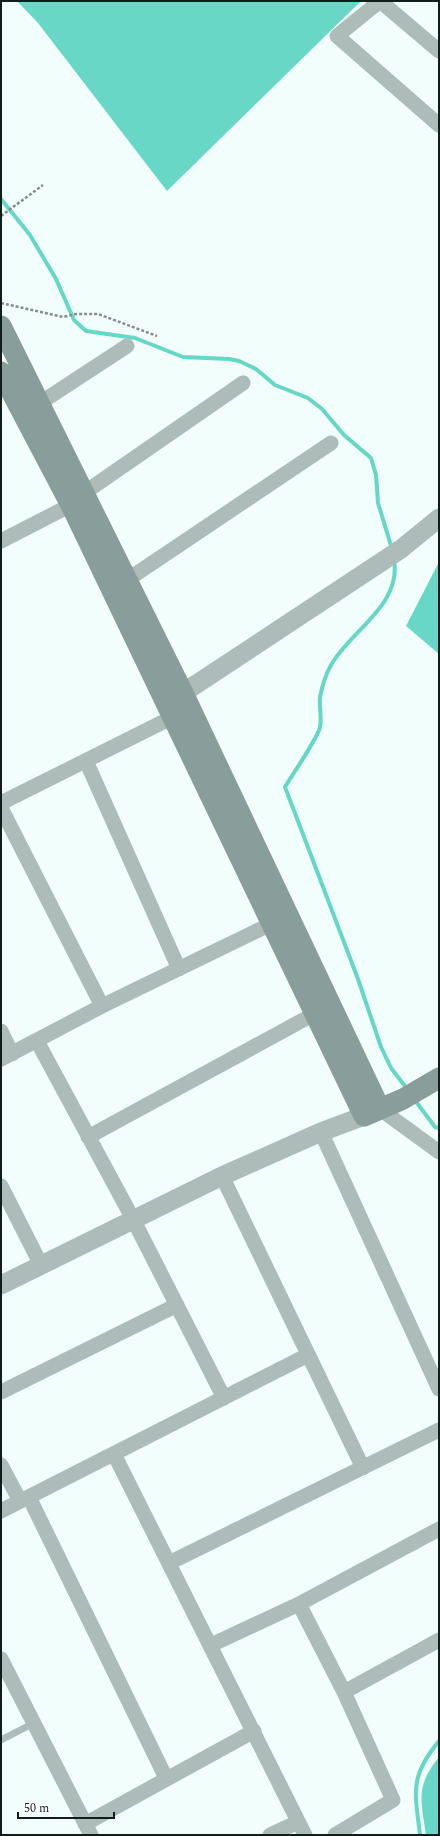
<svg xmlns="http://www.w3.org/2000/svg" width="440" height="1836" viewBox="0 0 440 1836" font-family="Spectral,serif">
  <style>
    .forest { fill: #68d7c6 }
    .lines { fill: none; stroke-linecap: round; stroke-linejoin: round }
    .stream { stroke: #67d7c5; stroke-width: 4 }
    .path { stroke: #828e8c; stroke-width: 2.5; stroke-dasharray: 3 2; stroke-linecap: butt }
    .service { stroke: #aebcb9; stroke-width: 7 }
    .minor { stroke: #aebcb9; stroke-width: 15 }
    .tertiary { stroke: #aebcb9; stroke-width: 19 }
    .secondary { stroke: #899e9a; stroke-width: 21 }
  </style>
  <rect width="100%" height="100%" fill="#f1fefb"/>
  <path class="forest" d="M17,1H361L167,191L38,23Z
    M439,562V654L406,626Z
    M439,1757V1835H426C421,1800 415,1787 439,1757Z"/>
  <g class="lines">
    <path class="stream" d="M1,199L30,235L56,279L74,320L86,331L135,338L183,357L229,359L239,361L256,369L275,385L308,398L322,409L344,435L371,458L376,475L378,503L392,549
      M394,560C402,605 350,631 331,665C326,674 322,687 320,697C319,707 322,717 320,727C318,738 292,775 285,787L358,979L381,1047L391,1068L408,1090
      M414,1099L435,1127L439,1128
      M420,1835C415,1792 409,1777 439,1741"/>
    <path class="path" d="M1,216L43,185
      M1,303L63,317L76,314H98L157,336"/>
    <path class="service" d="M1,1740L34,1723"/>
    <path class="minor" d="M380,1L337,36L439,125
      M380,1L439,51
      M40,403L127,346
      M84,493L243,383
      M1,541L71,505
      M127,580L331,443
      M86,761L179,969
      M1,803L173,717
      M1,808L102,1006
      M1,1031L12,1054
      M37,1041L134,1221L224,1398
      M1,1059L102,1006L273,923
      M380,1109L439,1152
      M321,1132L439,1389
      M88,1137L316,1013
      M222,1176L363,1468
      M1,1186L41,1265
      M1,1392L177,1305
      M114,1454L305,1835
      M1,1465L20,1501
      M29,1497L166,1778
      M1,1511L308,1355
      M169,1563L439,1430
      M299,1604L344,1692L393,1800L335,1835
      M211,1645L299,1604L439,1529
      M1,1659L91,1835
      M344,1692L439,1640
      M85,1824L254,1731
      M270,1835L298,1822"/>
    <path class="tertiary" d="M183,693L401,549L439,518
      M1,1285L222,1176L321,1132L364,1116"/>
    <path class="secondary" d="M1,326L183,693L380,1109
      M1,372L71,505L364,1116L403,1099L439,1078"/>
  </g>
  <rect width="440" height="1836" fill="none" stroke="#111d1b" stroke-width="4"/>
  <path d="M18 1812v6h96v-6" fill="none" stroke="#111d1b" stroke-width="2"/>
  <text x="24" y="1812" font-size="12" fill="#111d1b" stroke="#ffffff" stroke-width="3" paint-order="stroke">50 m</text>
</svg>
